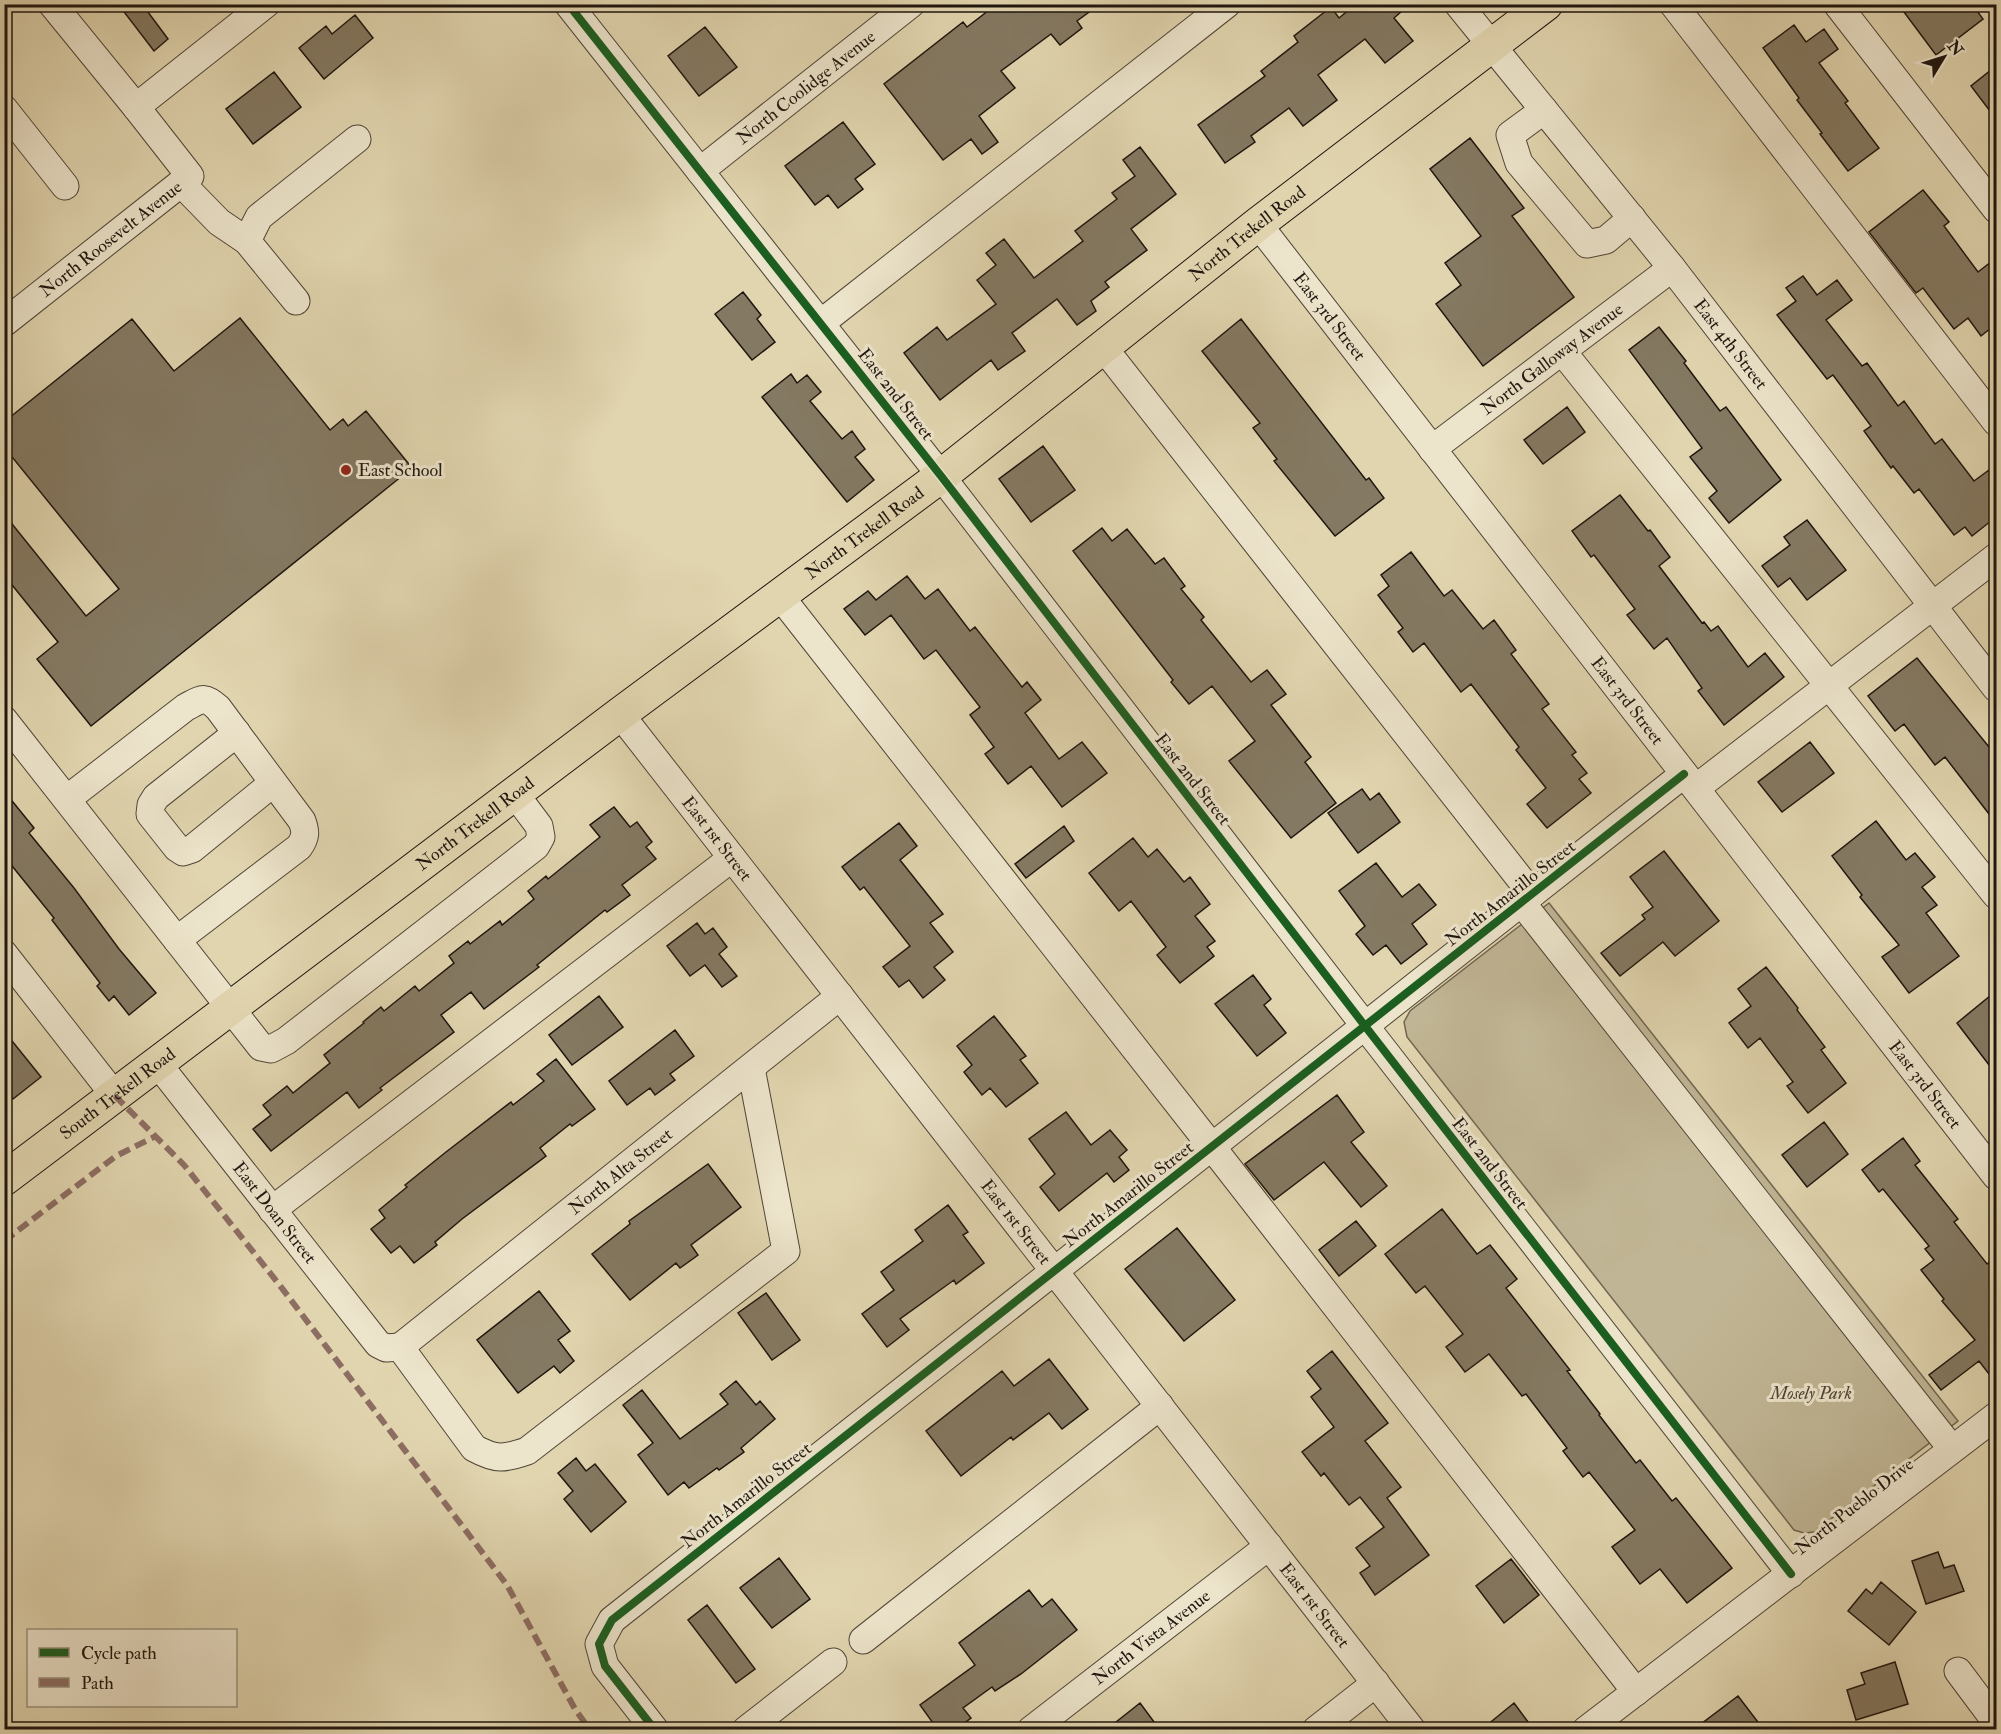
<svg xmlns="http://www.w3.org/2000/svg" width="2001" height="1734" viewBox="0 0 2001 1734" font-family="'IM FELL Double Pica',serif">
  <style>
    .green { fill: #c0b594; stroke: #706652; stroke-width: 1.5 }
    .building { fill: #847962; stroke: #1f160f; stroke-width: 1.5 }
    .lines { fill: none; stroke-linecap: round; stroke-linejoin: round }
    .minor-casing { stroke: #504637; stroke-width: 29 }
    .major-casing { stroke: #1f160f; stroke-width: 35 }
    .minor { stroke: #ece4cb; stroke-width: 27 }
    .major { stroke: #e1d5af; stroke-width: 33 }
    .quiet { stroke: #8d6e63; stroke-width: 6; stroke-dasharray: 12 6; stroke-linecap: butt }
    .cycleway-casing { stroke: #ece4cb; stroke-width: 11 }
    .cycleway { stroke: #1b5e20; stroke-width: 8 }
    .poi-dot { fill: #8f2418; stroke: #ece4cb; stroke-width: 2 }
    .labels { text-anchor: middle; stroke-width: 6; stroke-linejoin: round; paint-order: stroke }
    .street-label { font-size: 18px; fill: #1f160f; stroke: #ece4cb }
    .poi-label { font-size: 18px; fill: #1f160f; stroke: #ece4cb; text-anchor: start }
    .park-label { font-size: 18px; font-style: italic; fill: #4f4637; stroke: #ece4cb }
  </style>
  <rect width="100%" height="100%" fill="#e1d5af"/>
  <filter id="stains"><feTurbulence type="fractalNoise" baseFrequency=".00333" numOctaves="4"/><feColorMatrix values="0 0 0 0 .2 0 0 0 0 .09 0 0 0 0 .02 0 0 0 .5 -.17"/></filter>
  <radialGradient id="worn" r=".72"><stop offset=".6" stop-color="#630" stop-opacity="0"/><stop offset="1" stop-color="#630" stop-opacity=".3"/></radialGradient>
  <path class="green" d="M1549,903L1958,1421L1814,1532L1804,1533L1794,1530L1407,1037L1404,1022L1410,1011Z"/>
  <path class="building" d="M118,4H142L168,39L154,51Z
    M997,4H1100L1077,21L1082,28L1060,45L1051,34L1001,71L1015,88L979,116L998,142L982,154L971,139L943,160L884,84L963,22L967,27Z
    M1356,4H1410L1394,18L1413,41L1385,63L1365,39L1318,75L1337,100L1303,126L1289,108L1251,136L1255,142L1225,163L1198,125L1265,76L1261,71L1298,42L1294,36L1331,7L1339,18Z
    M1898,4H1972L1983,19L1936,55Z
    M355,15L373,38L324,79L299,48L326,26L332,34Z
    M1794,25L1806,42L1824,29L1838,49L1819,63L1848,101L1845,103L1879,148L1848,171L1820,134L1822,133L1797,100L1799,98L1763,48Z
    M705,27L737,67L699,96L668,56Z
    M1996,66V119L1971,86Z
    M274,72L301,107L253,144L226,109Z
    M843,122L875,164L855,179L863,189L838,208L828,195L815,205L785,166Z
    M1470,138L1524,208L1512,216L1574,297L1483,366L1436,304L1461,285L1445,263L1481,236L1430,169Z
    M1140,147L1176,194L1131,229L1147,250L1105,282L1109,287L1091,301L1096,311L1077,325L1057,299L1012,333L1025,351L998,370L991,360L940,400L904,353L937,327L947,340L996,304L977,280L996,265L986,253L1004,239L1034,278L1083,241L1075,231L1117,199L1112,193L1135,176L1123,160Z
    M1923,190L1949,222L1944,226L1978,272L1996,258V324L1981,336L1968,318L1954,329L1923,288L1916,293L1869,232Z
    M1803,276L1817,295L1837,280L1852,300L1826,320L1862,366L1867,363L1898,406L1904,401L1935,444L1942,439L1974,481L1989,470L1996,481V517L1972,536L1965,527L1954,535L1919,489L1914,493L1893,466L1891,468L1864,431L1871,426L1833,375L1827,379L1777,315L1796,301L1786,288Z
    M743,292L761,315L757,319L775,342L752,360L715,314Z
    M240,318L330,430L343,419L348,426L366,411L412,468L91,726L37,659L58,642L4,575V514L86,616L119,589L4,447V422L132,319L174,371Z
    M1241,319L1366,480L1369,478L1384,498L1335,536L1274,461L1277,459L1253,428L1260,423L1202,351Z
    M1659,327L1686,361L1684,363L1720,411L1726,407L1781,480L1729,523L1709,498L1717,491L1690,457L1702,448L1629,350Z
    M791,374L797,383L807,375L821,392L810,401L842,439L852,431L865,449L855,457L874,480L847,502L762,397Z
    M1567,407L1585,432L1543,464L1524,440Z
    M1043,446L1075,490L1031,522L999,479Z
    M1620,495L1648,531L1650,530L1670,557L1659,566L1702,623L1704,622L1711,631L1718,626L1748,667L1765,653L1784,677L1724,725L1698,691L1702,688L1667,638L1654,649L1627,615L1635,609L1594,555L1591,557L1572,531Z
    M1807,520L1846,570L1807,600L1790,578L1778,587L1762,566L1790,545L1784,537Z
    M1102,528L1112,541L1127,529L1155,564L1164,558L1185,586L1181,589L1204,617L1201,620L1251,682L1267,670L1286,694L1271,705L1311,757L1305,762L1336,803L1291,838L1229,761L1255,741L1212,686L1189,704L1171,682L1173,680L1073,551Z
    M1411,552L1444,596L1452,590L1483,629L1494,620L1516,650L1511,654L1549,704L1542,709L1576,752L1572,755L1587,773L1579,779L1591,793L1547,828L1527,804L1546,788L1516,750L1519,747L1471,684L1461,692L1424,643L1413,652L1398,632L1403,628L1378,595L1389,586L1381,575Z
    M907,576L925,599L938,589L970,631L975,627L1022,687L1027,682L1041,700L1025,713L1059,759L1082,742L1107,773L1062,807L1031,766L1008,784L985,754L994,747L970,715L980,707L936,650L924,659L891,615L865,635L844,609L868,591L876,600Z
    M1917,658L1989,747L1996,742V823L1945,757L1935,765L1904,724L1895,731L1868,696Z
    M1810,742L1834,773L1782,812L1758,782Z
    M1362,789L1370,800L1379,793L1400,822L1358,853L1328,813Z
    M4,791L34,828L29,833L74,888L119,949L156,993L129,1015L114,996L109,1001L97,986L100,983L52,920L54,918L4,856Z
    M614,807L630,827L637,822L652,842L646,847L656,859L622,885L630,895L607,912L605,910L537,965L539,967L484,1009L471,992L441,1015L454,1032L380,1088L382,1090L359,1108L347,1092L271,1151L253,1129L271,1115L263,1105L287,1086L293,1093L330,1063L324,1055L364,1023L363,1022L381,1007L384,1011L415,986L419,991L454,963L449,956L468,941L470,944L500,921L502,925L534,899L528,891L546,876L548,879L600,837L590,825Z
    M1876,821L1906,860L1915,853L1935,877L1922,887L1937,905L1926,913L1959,956L1909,993L1882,957L1899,945L1860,897L1862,895L1832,856Z
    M899,823L917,846L900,860L943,914L930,923L953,952L934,967L945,980L923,998L909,980L899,987L883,967L910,946L864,887L860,890L842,867Z
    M1064,826L1074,841L1026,878L1015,864Z
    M1133,838L1148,857L1157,849L1184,882L1190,877L1210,904L1195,916L1215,941L1207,947L1214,956L1180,983L1157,955L1166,947L1131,901L1119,911L1089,873Z
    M1664,851L1719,921L1675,956L1663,942L1620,976L1601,953L1645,919L1642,915L1653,907L1630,877Z
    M1376,863L1402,897L1419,884L1436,905L1412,924L1427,944L1401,964L1386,945L1373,955L1356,934L1365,926L1339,891Z
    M697,923L705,934L713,928L727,947L719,954L737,976L722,987L705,965L690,976L667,946Z
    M1766,967L1798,1008L1797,1010L1825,1047L1821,1050L1846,1083L1808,1113L1787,1086L1793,1082L1760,1038L1748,1048L1729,1023L1751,1006L1738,989Z
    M1253,975L1271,999L1264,1005L1286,1033L1257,1056L1215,1004Z
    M1996,991V1074L1957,1023Z
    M599,996L623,1027L572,1065L549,1035Z
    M994,1016L1026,1056L1020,1060L1038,1083L1006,1107L990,1088L982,1095L964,1072L972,1065L957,1046Z
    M675,1030L694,1056L670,1074L675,1080L655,1095L650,1088L627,1105L609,1081Z
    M4,1031L41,1077L13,1099L4,1088Z
    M556,1059L595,1109L572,1126L570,1124L540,1148L546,1156L462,1219L435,1242L437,1245L414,1263L400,1246L391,1253L371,1229L385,1218L379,1210L407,1187L405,1185L446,1152L511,1102L513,1105L544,1081L537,1074Z
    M1337,1095L1364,1132L1351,1142L1387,1186L1361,1207L1324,1162L1274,1200L1245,1164Z
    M1066,1112L1091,1145L1110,1130L1127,1150L1119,1157L1129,1170L1114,1182L1107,1173L1059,1211L1040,1187L1055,1174L1029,1139Z
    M1824,1122L1848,1154L1807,1187L1782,1155Z
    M1903,1138L1920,1161L1915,1165L1958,1219L1954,1222L1987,1264L1996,1256V1383L1979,1361L1941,1390L1929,1375L1975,1340L1942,1301L1944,1299L1921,1270L1934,1260L1925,1249L1929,1246L1883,1189L1879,1192L1862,1170Z
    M708,1164L741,1207L691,1245L698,1255L680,1268L676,1263L630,1300L592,1254L630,1224L629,1221Z
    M948,1205L968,1232L963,1235L984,1263L956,1284L954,1280L900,1319L909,1330L887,1347L862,1314L894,1290L881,1272L923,1241L915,1230Z
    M1442,1209L1477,1254L1490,1245L1517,1279L1506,1288L1570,1370L1567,1371L1600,1414L1599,1415L1636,1463L1640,1460L1672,1501L1676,1498L1732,1568L1687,1603L1660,1569L1640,1584L1612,1547L1635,1530L1589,1472L1583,1477L1563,1451L1567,1448L1526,1394L1522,1396L1489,1354L1465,1372L1446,1347L1463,1334L1425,1286L1416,1293L1385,1254Z
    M1356,1221L1376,1246L1339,1276L1319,1250Z
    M1177,1228L1235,1300L1184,1341L1125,1269Z
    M539,1291L570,1331L558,1340L574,1361L560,1373L554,1366L518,1393L477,1340Z
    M766,1293L800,1340L772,1360L738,1313Z
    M1332,1351L1388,1423L1365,1441L1401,1487L1387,1498L1429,1555L1375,1595L1360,1573L1370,1566L1356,1548L1384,1527L1360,1497L1349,1505L1324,1473L1321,1476L1302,1452L1334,1427L1311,1397L1321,1389L1307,1371Z
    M1049,1359L1088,1409L1062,1429L1049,1413L1013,1440L1011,1437L961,1476L926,1431L1002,1371L1014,1386Z
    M736,1381L756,1405L760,1401L775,1419L741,1448L744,1452L719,1470L717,1468L689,1488L684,1482L668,1495L638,1455L653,1443L623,1405L642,1390L680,1439L728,1404L720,1394Z
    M576,1458L586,1471L595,1464L626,1502L591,1532L564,1499L573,1491L558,1473Z
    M1938,1552L1944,1568L1954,1565L1964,1591L1926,1604L1912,1561Z
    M779,1558L810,1599L772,1628L740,1588Z
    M1511,1559L1539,1595L1504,1623L1476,1586Z
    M1881,1582L1916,1612L1889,1645L1848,1611L1866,1589L1872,1594Z
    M1029,1590L1042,1607L1052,1599L1077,1630L1021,1674L995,1691L992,1687L963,1708L971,1718L955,1730H938L920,1705L975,1665L959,1643Z
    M707,1605L755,1669L736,1683L688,1620Z
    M1895,1662L1908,1704L1856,1720L1847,1690L1865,1684L1861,1673Z
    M1738,1696L1764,1730H1693Z
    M1140,1703L1160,1730H1106Z
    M1514,1703L1534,1730H1481Z"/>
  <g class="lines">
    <defs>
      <g id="minor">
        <path d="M568,4L941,476L1365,1026L1791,1574"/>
        <path id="s1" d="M1458,4L1672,268L1996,688"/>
        <path d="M1673,4L1996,422"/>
        <path d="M1837,4L1996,209"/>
        <path d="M136,107L266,4"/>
        <path d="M4,109L65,186"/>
        <path d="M1544,110L1510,135L1519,163L1587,244L1606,240L1632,218"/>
        <path id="s2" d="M700,171L911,4"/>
        <path d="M181,183L219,222L247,241L296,301"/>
        <path id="s3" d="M1258,224L1996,1176"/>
        <path d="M247,241L259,217L357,139"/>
        <path id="s4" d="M4,323L190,176L136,107L52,4"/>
        <path d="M821,323L1227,4"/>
        <path d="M1103,347L1532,894"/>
        <path d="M1562,351L1996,895"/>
        <path id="s5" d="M1432,449L1672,268"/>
        <path d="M780,596L1212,1147L1636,1692"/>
        <path id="s6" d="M620,714L1412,1730"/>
        <path d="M4,720L261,1047L271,1049L286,1041L536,846L541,837L539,826L515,794"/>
        <path d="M237,733L156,797L151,805L150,814L177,848L183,852L192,849L273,783"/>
        <path d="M1696,788L1996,557"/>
        <path d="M67,799L186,707C202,699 204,695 218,708L302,821C306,832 306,837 299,847L177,940"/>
        <path d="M1522,903L1952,1449"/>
        <path d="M4,954L115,1096"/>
        <path id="s7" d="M158,1064L378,1344L386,1348L400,1347"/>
        <path d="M272,1210L732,858"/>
        <path d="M400,1347L474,1448C496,1460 504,1459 527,1451L786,1251L751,1068"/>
        <path id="s8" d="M400,1347L840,996"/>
        <path d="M863,1640L1160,1406"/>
        <path d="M1958,1671L1996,1722"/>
        <path d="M655,1730L605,1666L599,1644L612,1620L1684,774"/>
        <path d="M746,1730L833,1662"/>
        <path id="s9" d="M1031,1730L1269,1546"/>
        <path d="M1316,1730L1376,1683"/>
        <path d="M1586,1730L1996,1416"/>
      </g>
      <g id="major">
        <path id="s10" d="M4,1179L620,714L941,476L1258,224L1546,4"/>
      </g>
    </defs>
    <use href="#minor" class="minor-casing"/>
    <use href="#major" class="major-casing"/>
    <use href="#minor" class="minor"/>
    <use href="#major" class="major"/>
    <path class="quiet" d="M115,1096L184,1165L278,1283L507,1585L575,1709L590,1730
      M4,1241L116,1156L156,1136"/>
    <defs>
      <path id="cycleway" d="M568,4L941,476L1365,1026L1791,1574
        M655,1730L605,1666L599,1644L612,1620L1684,774"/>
    </defs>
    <use href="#cycleway" class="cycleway-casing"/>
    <use href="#cycleway" class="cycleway"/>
  </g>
  <circle class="poi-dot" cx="346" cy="470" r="6"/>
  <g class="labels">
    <g class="street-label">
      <text dy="6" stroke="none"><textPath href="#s2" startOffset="135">North Coolidge Avenue</textPath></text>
      <text dy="6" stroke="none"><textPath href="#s10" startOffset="1562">North Trekell Road</textPath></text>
      <text dy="6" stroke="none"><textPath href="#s4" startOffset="136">North Roosevelt Avenue</textPath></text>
      <text dy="6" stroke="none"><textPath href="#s3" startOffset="117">East 3rd Street</textPath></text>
      <text dy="6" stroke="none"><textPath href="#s1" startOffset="436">East 4th Street</textPath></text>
      <text dy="6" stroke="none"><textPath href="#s5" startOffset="150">North Galloway Avenue</textPath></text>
      <text transform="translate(896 394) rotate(52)" y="6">East 2nd Street</text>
      <text dy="6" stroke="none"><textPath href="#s10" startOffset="1076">North Trekell Road</textPath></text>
      <text dy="6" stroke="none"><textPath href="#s3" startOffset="603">East 3rd Street</textPath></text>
      <text transform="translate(1193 779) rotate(52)" y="6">East 2nd Street</text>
      <text dy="6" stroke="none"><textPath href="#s10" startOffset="590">North Trekell Road</textPath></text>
      <text dy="6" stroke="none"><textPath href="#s6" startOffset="158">East 1st Street</textPath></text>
      <text transform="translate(1510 893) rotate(-38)" y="6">North Amarillo Street</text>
      <text dy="6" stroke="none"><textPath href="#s3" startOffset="1089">East 3rd Street</textPath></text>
      <text dy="6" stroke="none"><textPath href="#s10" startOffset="142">South Trekell Road</textPath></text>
      <text transform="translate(1490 1163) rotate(52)" y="6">East 2nd Street</text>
      <text dy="6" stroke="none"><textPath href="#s8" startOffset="282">North Alta Street</textPath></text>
      <text transform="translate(1128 1194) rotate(-38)" y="6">North Amarillo Street</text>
      <text dy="6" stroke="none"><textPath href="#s7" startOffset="189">East Doan Street</textPath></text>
      <text dy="6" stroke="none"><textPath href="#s6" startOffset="644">East 1st Street</textPath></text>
      <text transform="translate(746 1495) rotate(-38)" y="6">North Amarillo Street</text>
      <text transform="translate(1854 1506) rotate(-38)" y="6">North Pueblo Drive</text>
      <text dy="6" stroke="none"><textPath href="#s6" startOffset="1130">East 1st Street</textPath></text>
      <text dy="6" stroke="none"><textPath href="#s9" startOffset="152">North Vista Avenue</textPath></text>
    </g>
    <g class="poi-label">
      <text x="358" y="476">East School</text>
    </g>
    <g class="park-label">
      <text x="1811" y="1399">Mosely Park</text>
    </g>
  </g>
  <rect width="2001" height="1734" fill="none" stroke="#e1d5af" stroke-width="24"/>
  <rect x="6" y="6" width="1989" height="1722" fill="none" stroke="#1f160f" stroke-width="3"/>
  <rect x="12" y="12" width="1977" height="1710" fill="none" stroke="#1f160f" stroke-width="1.5"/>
  <rect x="27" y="1629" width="210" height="78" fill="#ece4cb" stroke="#9a9280" stroke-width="1.5"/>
  <rect x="39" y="1648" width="30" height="9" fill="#1b5e20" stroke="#9a9280" stroke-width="1.5"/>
  <text x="81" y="1659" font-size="18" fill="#1f160f">Cycle path</text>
  <rect x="39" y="1678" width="30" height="9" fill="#8d6e63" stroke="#9a9280" stroke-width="1.5"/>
  <text x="81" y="1689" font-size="18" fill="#1f160f">Path</text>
  <g transform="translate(1944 57) rotate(52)" stroke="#ece4cb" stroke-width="4.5" paint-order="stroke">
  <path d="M0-4.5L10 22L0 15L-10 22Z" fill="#1f160f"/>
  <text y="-9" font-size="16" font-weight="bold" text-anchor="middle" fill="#1f160f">N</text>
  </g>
  <rect width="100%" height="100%" filter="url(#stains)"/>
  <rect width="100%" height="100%" fill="url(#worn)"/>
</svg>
